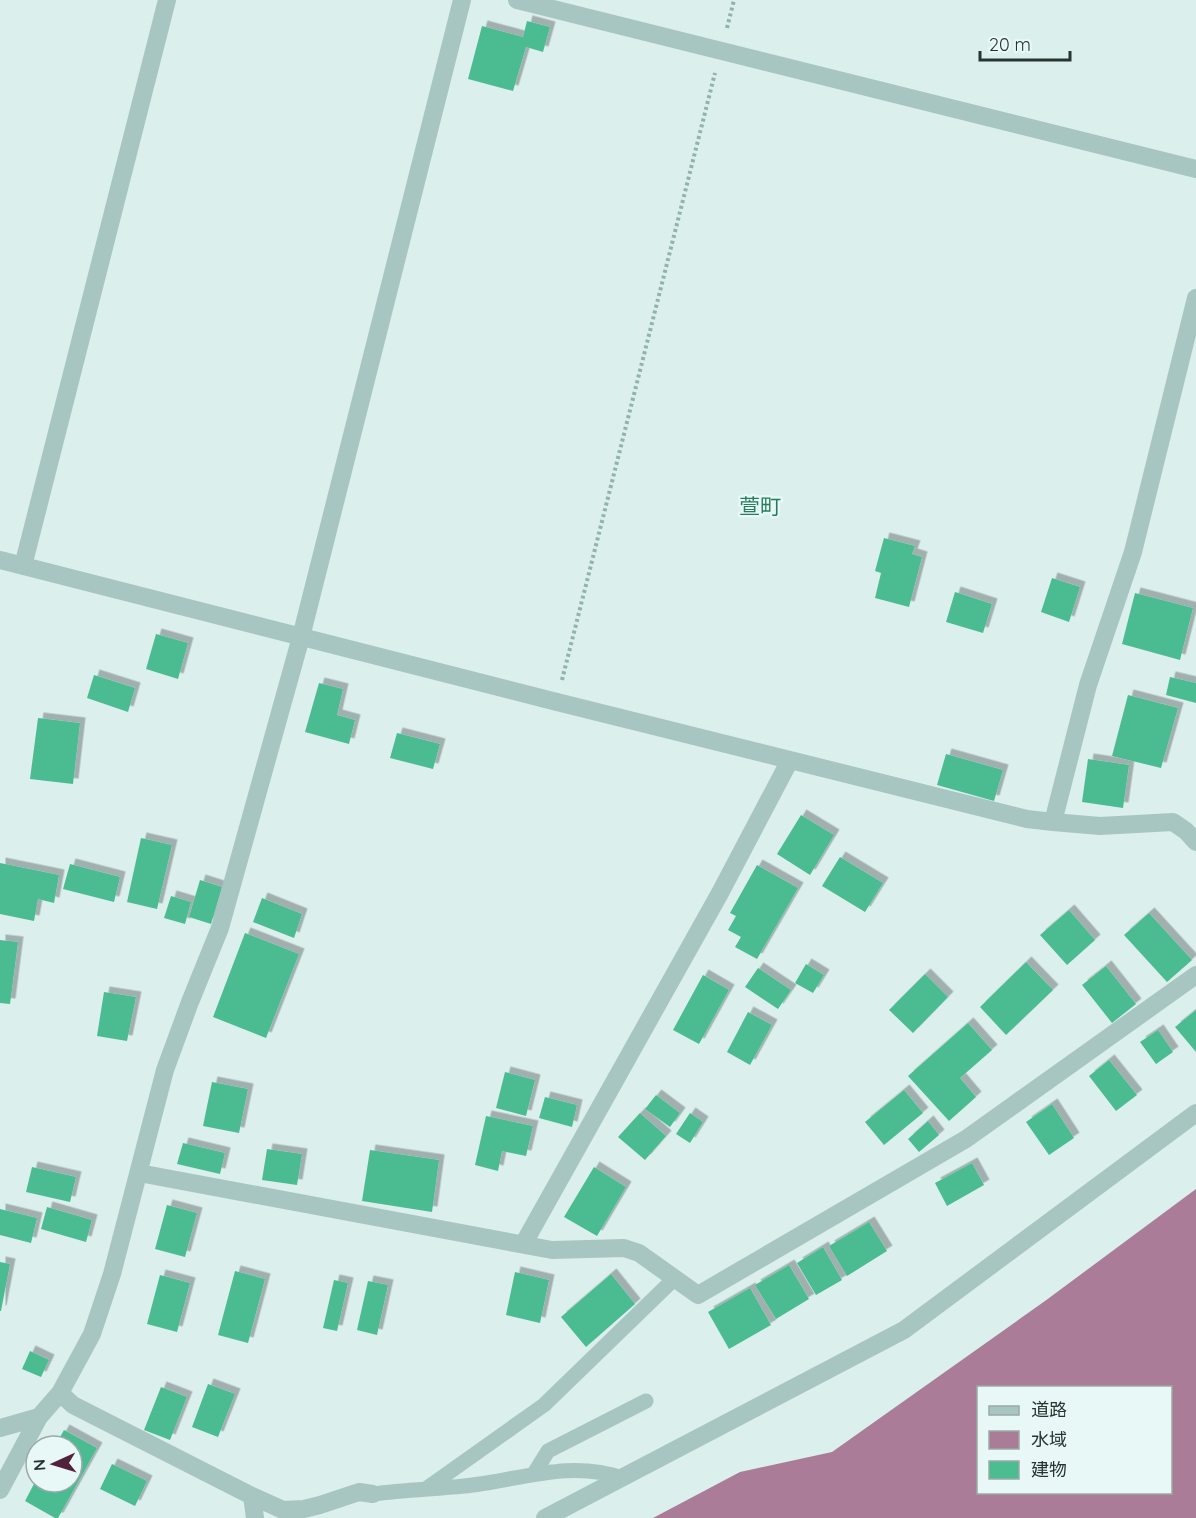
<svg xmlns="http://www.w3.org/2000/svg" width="1196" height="1518" viewBox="0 0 1196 1518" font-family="Quicksand,'Noto Sans JP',sans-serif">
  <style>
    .water { fill: #aa7c97; fill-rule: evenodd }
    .building { fill: #4cbc91; filter: url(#shadow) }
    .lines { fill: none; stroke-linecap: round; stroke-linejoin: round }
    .path { stroke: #92b2ac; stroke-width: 4; stroke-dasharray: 3 3; stroke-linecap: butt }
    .lane { stroke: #a8c6c1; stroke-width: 15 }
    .street { stroke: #a8c6c1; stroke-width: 18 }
    .labels { text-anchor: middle; stroke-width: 5; stroke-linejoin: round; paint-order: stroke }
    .quarter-label { font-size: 21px; fill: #277c5b; stroke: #e7f8f6 }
  </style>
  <defs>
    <filter id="shadow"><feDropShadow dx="5.5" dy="-5.5" stdDeviation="0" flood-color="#0004"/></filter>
  </defs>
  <rect width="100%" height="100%" fill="#dbefed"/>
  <path class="water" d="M1196,1189V1518H653L740,1472L832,1452L1045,1301ZM978,1388H1170V1492H978Z"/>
  <path class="building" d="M527,21L550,27L543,52L526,47L513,91L468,79L482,26L523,37Z
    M884,538L915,546L912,554L922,557L909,607L875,598L881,573L875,571Z
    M1052,578L1080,587L1069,622L1041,612Z
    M955,592L992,604L983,633L946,622Z
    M1135,593L1193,608L1180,660L1122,644Z
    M156,634L188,643L178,679L146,669Z
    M94,675L135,688L128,712L87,698Z
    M1170,677L1196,683V703L1166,695Z
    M319,683L343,689L337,715L355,720L349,744L305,732Z
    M1128,695L1178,708L1161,768L1112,756Z
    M38,718L80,723L73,784L30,779Z
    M397,733L440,744L433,769L390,758Z
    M946,754L1003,770L994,801L937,785Z
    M1088,759L1129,765L1123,808L1082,802Z
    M801,815L834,835L810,875L777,854Z
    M141,838L172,845L157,909L127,902Z
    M840,857L883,883L865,912L822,886Z
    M0,863L59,875L54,903L38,899L34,921L0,914Z
    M70,864L120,877L114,902L63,889Z
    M757,865L798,888L757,959L735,947L741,937L728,930L736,916L730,913Z
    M200,880L222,887L211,924L189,917Z
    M171,896L191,902L185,924L164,918Z
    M262,898L302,914L294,938L253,922Z
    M1069,910L1095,940L1067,965L1040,935Z
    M1149,913L1192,960L1167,982L1124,935Z
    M245,933L299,954L266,1038L213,1017Z
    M0,940L18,942L10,1004L0,1003Z
    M1026,962L1053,990L1006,1035L980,1007Z
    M806,964L824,975L813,993L795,983Z
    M1106,966L1136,1004L1112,1023L1082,985Z
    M758,968L791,990L778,1009L745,987Z
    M925,974L948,997L913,1033L889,1010Z
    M703,975L729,990L699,1044L673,1030Z
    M104,992L136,997L127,1041L97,1036Z
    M1196,1010V1052L1175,1027Z
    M748,1012L772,1025L750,1065L727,1052Z
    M968,1023L992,1050L960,1078L976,1097L949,1121L908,1076Z
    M1158,1030L1173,1052L1156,1064L1140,1042Z
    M1109,1060L1137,1095L1116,1111L1089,1076Z
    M505,1072L535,1080L526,1116L496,1108Z
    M212,1082L248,1089L239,1133L203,1126Z
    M904,1090L923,1113L884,1145L865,1122Z
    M656,1095L680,1113L670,1127L645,1109Z
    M545,1097L577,1105L572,1127L539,1118Z
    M1052,1104L1074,1138L1049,1155L1026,1122Z
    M640,1113L666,1136L645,1160L618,1137Z
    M690,1113L703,1122L690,1143L676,1134Z
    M486,1116L533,1126L526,1156L502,1151L498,1171L475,1165Z
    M928,1121L939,1135L919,1152L908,1139Z
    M183,1143L225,1153L220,1174L177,1164Z
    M267,1149L302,1154L297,1185L262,1180Z
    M370,1150L439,1160L432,1212L362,1201Z
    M972,1163L984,1185L947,1206L935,1183Z
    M32,1167L76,1177L70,1202L26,1192Z
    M594,1167L626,1187L597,1236L564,1217Z
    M167,1205L197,1213L185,1257L155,1249Z
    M47,1207L92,1220L86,1242L41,1229Z
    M0,1209L37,1218L31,1243L0,1235Z
    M869,1222L887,1251L847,1276L829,1246Z
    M823,1247L842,1280L816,1295L797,1263Z
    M0,1262L10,1264L1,1311H0Z
    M789,1265L809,1299L776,1319L755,1285Z
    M235,1271L265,1279L248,1343L218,1335Z
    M515,1272L549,1280L540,1323L506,1315Z
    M611,1274L635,1304L586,1347L561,1317Z
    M160,1275L190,1283L177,1332L147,1324Z
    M334,1280L348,1283L337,1331L323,1328Z
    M368,1281L388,1285L377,1335L357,1330Z
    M750,1288L771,1325L729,1349L708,1312Z
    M30,1351L49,1360L41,1377L22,1369Z
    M208,1384L235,1394L218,1437L192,1427Z
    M161,1387L187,1397L170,1440L144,1430Z
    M64,1430L97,1448L58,1518H55L25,1501L35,1482H72V1446H55Z
    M112,1464L147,1481L135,1506L100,1489Z"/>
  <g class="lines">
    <path class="path" d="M727,28L734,0
      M562,680L715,73"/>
    <path class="lane" d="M535,1472L548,1451L646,1401
      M427,1488L544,1405L674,1279
      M373,1494C403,1490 434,1489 464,1486C517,1481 569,1459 622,1478"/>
    <path class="street" d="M517,0L1196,169
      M0,560L557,702L1027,819L1053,822L1088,685L1133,552L1196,298
      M23,566L167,0
      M1053,822L1100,826L1173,822L1186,831L1196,842
      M139,1173L552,1250L624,1248L639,1253L698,1295L966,1139L1196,975
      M524,1243L720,893L790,760
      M60,1393L73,1405L252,1496L255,1518
      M0,1428L39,1417
      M0,1490L39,1417L60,1393L92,1334L112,1274L165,1070L190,1002L220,928L301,637L462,0
      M252,1496L283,1510L304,1509L320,1505L359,1492L373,1494
      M545,1518L904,1330L1196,1113"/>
  </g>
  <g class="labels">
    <g class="quarter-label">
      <text x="760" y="514">萱町</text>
    </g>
  </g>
  <rect x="977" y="1386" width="195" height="108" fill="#e7f8f6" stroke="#9baaa7" stroke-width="1.5"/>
  <rect x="989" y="1406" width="30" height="9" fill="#a8c6c1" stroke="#9baaa7" stroke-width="1.5"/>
  <text x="1031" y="1416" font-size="18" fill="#283430">道路</text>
  <rect x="989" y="1431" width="30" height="18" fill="#aa7c97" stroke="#9baaa7" stroke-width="1.5"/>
  <text x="1031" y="1446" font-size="18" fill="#283430">水域</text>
  <rect x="989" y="1461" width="30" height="18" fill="#4cbc91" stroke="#9baaa7" stroke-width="1.5"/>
  <text x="1031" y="1476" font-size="18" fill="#283430">建物</text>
  <g transform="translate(54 1464) rotate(266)"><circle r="28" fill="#e7f8f6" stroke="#9baaa7" stroke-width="1.5"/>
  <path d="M0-4.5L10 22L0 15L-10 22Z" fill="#52213c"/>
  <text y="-9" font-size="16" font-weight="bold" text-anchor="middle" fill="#283430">N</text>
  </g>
  <path d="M980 51v9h90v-9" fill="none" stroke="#283430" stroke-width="3"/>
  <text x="989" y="51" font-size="18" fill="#283430" stroke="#e7f8f6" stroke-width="4.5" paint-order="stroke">20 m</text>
</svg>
